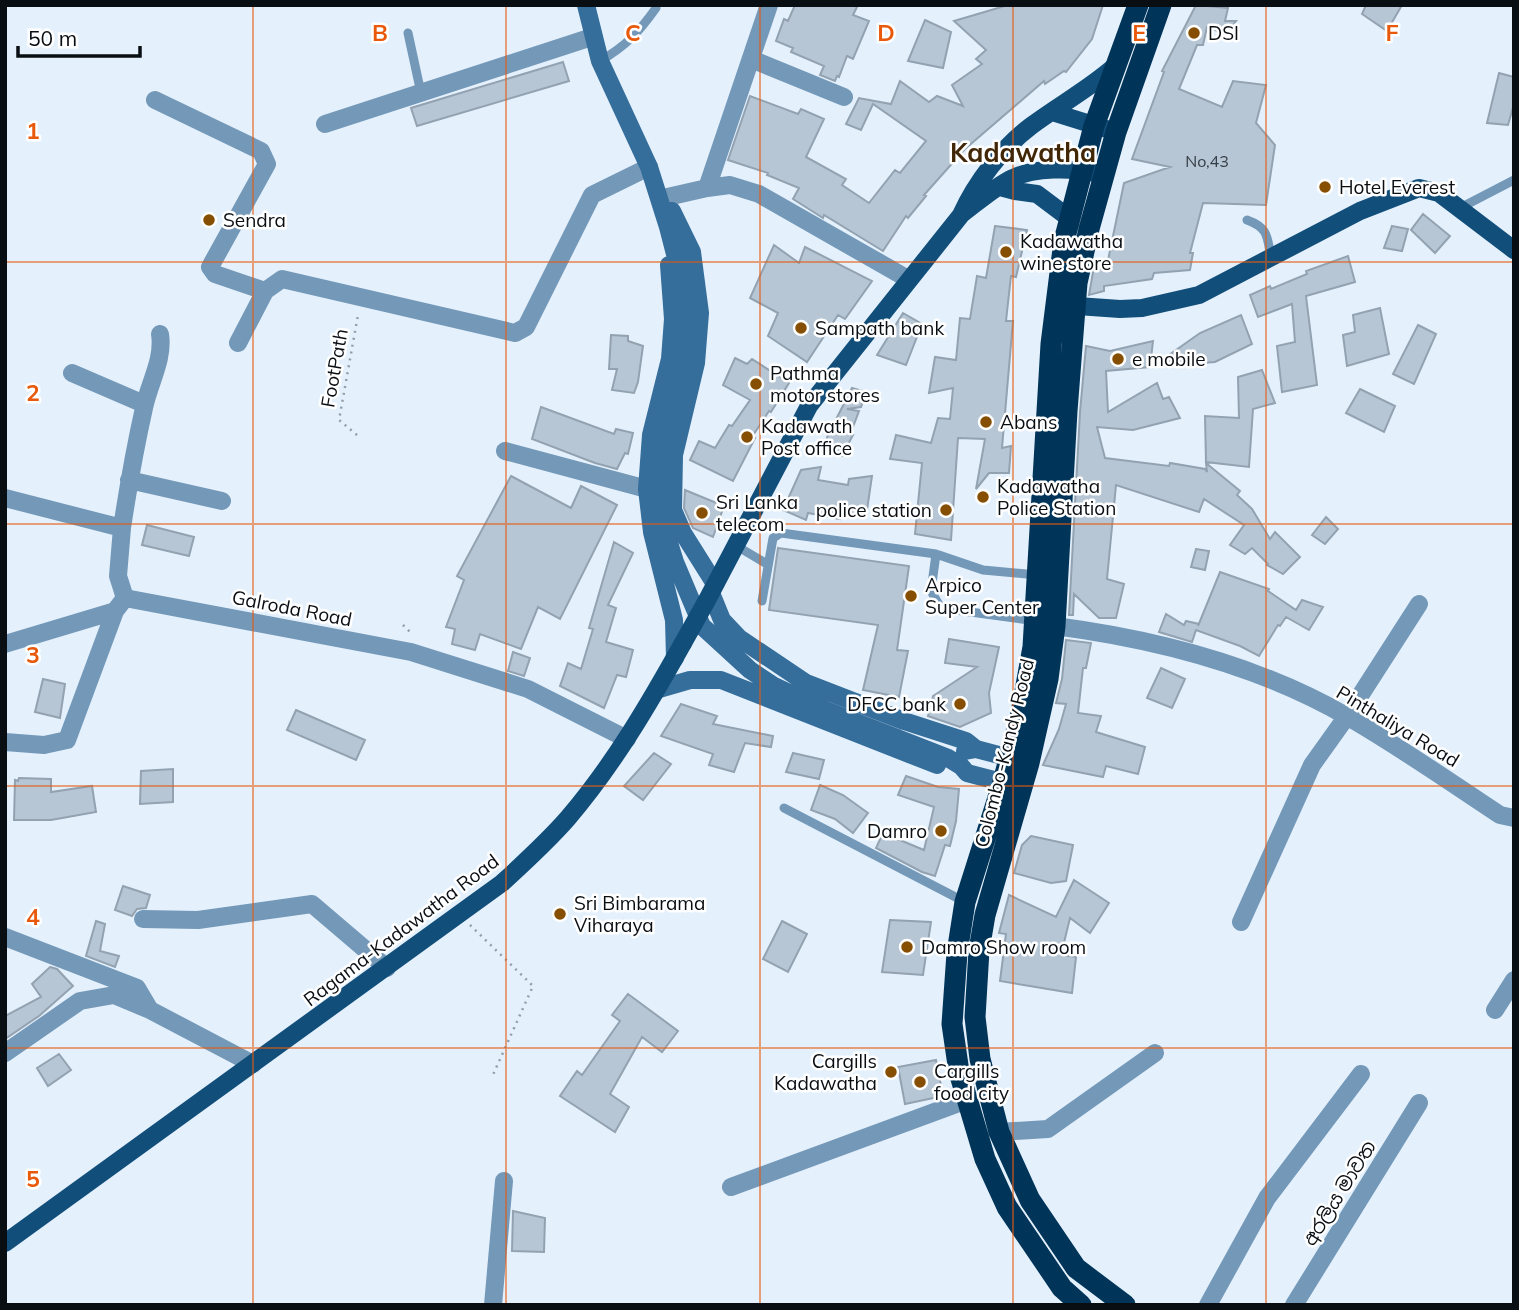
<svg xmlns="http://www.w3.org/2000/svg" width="1519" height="1310" viewBox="0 0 1519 1310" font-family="Mulish,'Noto Sans Sinhala',sans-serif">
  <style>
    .building { fill: #b7c6d5; stroke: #93a2b0; stroke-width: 2 }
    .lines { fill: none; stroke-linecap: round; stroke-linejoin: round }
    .path { stroke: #939ea7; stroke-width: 2.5; stroke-dasharray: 2 5; stroke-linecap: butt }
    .lane { stroke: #7498b8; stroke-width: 9 }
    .street { stroke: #7498b8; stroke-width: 18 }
    .secondary { stroke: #356d9b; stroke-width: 18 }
    .primary { stroke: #124e7a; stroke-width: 18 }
    .highway { stroke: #003459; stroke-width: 21 }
    .primary-bridge { stroke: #124e7a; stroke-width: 18 }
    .grid { fill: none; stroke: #e8590c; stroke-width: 2; stroke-opacity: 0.55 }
    .poi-dot { fill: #854e00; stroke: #fff; stroke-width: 2.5 }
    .labels { text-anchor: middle; stroke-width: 5; stroke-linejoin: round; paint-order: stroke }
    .number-label { font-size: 16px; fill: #343c44 }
    .poi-label { font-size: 19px; fill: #090e13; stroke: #fff; text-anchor: start }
    .street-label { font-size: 19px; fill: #090e13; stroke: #fff }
    .district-label { font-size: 26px; font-weight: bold; fill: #422707; stroke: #fff }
    .grid-label { font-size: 23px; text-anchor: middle; font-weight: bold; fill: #e8590c; stroke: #fff; stroke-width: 5; stroke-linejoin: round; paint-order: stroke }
  </style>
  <rect width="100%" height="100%" fill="#e4f1fd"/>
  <path class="building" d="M795,5H858L853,15L869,21L853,59L847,56L839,77L837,76L835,81L820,75L824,66L791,52L793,48L776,41L784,19L788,21Z
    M1008,5H1103L1092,39L1066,72L1064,71L1045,84L1044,81L965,149L924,195L926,196L908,218L906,216L883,251L824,215L823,218L793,199L799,188L767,175L768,173L728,160L750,96L798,114L801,109L824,119L806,157L846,179L842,185L869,203L895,170L900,173L926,141L873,104L861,130L846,124L859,98L891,104L900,81L929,102L937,96L963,106L952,85L982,64L976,59L986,50L954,21Z
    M1196,5L1228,8L1225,21H1236L1226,34L1207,27L1203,45H1197L1179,89L1222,107L1233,81L1266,85L1256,123L1275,145L1266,205L1203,203L1190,253H1193L1190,270L1154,273L1152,279L1104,286V291L1089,295L1095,261L1107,265L1124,183L1170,167L1132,159L1164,72L1162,71Z
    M1366,5H1402L1387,31L1362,14Z
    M925,20L951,32L943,68L908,61Z
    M563,62L569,81L417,126L411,108Z
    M1499,73L1514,77V104L1508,125L1487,123Z
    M1423,214L1450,236L1435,253L1411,230Z
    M995,226L1027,230L1016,277L1011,276L1006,321H1013L1002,448L1011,446L1009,473H989L976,489L985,439L958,438L951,540L915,534L922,463L890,459L896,435L931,443L938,418L950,419L953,388L929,393L935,357L956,360L960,318L970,319L977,276L986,278Z
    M1392,226L1408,229L1402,251L1384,248Z
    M774,245L799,263L805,247L872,281L845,319L838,315L807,362L768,336L778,313L750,298Z
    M1348,256L1355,282L1306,296L1317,385L1282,392L1277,346L1295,342L1292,304L1258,317L1250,295L1270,286L1271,289L1307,274L1306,271Z
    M1380,308L1389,354L1347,366L1343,335L1355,332L1353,315Z
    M903,313L922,324L906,365L877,355Z
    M1241,315L1252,344L1215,362L1152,367L1200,333Z
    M1418,325L1436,334L1414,384L1393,374Z
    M611,335L628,336V341L643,346L638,382L634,393L612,390L617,369H609Z
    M1153,341L1150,367L1106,371L1108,412L1157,383L1163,399L1169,397L1180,418L1133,430L1097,427L1105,458L1169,466L1170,463L1205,469L1207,472L1206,463L1240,491L1237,495L1252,509L1270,539L1275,532L1300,557L1283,574L1267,565L1268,564L1252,548L1245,554L1230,545L1244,525L1204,499L1199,512L1116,485L1107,579L1124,584L1116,618H1099L1074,594L1073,615H1069L1080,412L1086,346L1110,351Z
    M735,358L747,364L752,359L789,383L771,412L769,411L752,437L755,438L733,481L690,460L699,441L715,448L729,425L732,426L750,400L723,385Z
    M1262,370L1275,403L1253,409L1249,467L1206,462L1205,416L1239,418L1238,377Z
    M852,388L866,392L861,407L847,409L859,411L850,435H853L842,456L822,453L828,435Z
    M1360,389L1395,406L1384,432L1346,413Z
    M541,407L614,434L616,429L633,433L628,454L625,453L617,469L595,463L532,439Z
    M821,467L818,480L848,485L849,479L872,476L866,517L841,512L840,519L808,513L806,520L783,510L801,470Z
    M511,476L571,508L581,486L617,505L560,619L538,607L521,649L480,634L475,650L452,644L455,629L446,627L464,580L457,576Z
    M685,490L724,506L713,537L693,528L684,508Z
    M1326,517L1338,529L1325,544L1312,535Z
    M147,525L194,537L189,556L142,545Z
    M614,542L633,553L608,605L616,608L606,642L633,650L626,677L617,675L604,708L560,686L568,663L581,669L593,629L589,628Z
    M778,548L909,566L897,650L908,651L899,697L863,690L878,625L769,610Z
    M1196,549L1209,551L1205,570L1191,567Z
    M1220,572L1269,589L1268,591L1296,610L1302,600L1323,607L1309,630L1286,617L1280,626L1278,625L1259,656L1240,646L1196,630L1192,642L1159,632L1166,614L1184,625L1186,621L1199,624L1198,626Z
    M949,639L999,647L989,693L991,713L960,727L928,716L933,696L977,667L945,663Z
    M1066,640L1091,643L1086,668H1083L1078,713L1101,716L1096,732L1145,747L1138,774L1106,766L1103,777L1043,765L1059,729L1066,704L1056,703L1062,679Z
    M513,652L530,658L524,676L508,671Z
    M1161,668L1185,679L1172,708L1147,698Z
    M43,679L65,684L60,718L35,712Z
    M681,704L717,716L713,724L773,736L771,747L745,743L734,772L709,765L713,754L661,736Z
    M296,710L365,740L356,760L287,730Z
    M654,753L671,764L643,800L624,786Z
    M793,753L824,760L819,779L786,772Z
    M173,769V802L140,804L141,771Z
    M906,776L938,787L959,789L956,821L950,846L945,845L935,876L922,872L876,848L883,833L924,850L934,807L898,795Z
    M19,778L51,779V792L92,786L96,812L51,820H14L15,780L18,781Z
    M820,785L843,795L868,813L853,833L835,819L811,810Z
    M1031,836L1073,845L1066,881L1051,883L1014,873L1022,845Z
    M1074,880L1109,903L1090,933L1070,918L1061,955L1076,957L1072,993L1000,981L1006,934L999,933L1009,895L1056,917Z
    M123,886L150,895L146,908L137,909L132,916L115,910Z
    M890,920L931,922L923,975L882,972Z
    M96,921L105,924L100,951L119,956L115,967L86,956Z
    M782,921L807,934L788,972L763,959Z
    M50,967L57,969L73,986L39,1016L5,1039V1016L41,997L32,984Z
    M628,994L678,1031L662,1052L642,1037L610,1094L629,1107L615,1132L560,1096L577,1071L582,1075L620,1021L612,1015Z
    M59,1054L71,1070L48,1086L37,1068Z
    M936,1060L943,1096L905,1104L898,1067Z
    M513,1211L545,1218L544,1252L512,1251Z"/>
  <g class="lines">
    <path class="path" d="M357,435L339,420L358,315
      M403,625L412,634
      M470,925L533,986L492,1077"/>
    <path class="lane" d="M408,33L421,93
      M600,61C626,46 639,32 656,8
      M1460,208L1514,180
      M1247,220C1269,228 1267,237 1271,258
      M735,545L767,564
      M936,554L931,591L941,608L1036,621
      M762,601L773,538L781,533L936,554L983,570L1037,575
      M784,808L965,902"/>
    <path class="street" d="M751,59L844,97
      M155,100L261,151L267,164L210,267L215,274L265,291
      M325,124L592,37
      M707,188L769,5
      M663,198L707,188L730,185L759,194L908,279
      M238,343L265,291L282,279L515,333L526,327L592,195L649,167
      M72,373L144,404
      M505,451L647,489
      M129,480L222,501
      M5,498L122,528L118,576L125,598L411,652L528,689L627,739
      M122,528C128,488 135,448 144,408C149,383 164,360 160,334
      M1055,626C1155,639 1260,666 1348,717C1400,747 1450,782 1500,815L1514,818
      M5,644L115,611
      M5,742L44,745L67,740L115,611L125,598
      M143,919L198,920L312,904L387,968
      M1241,922L1312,765L1347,716L1419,604
      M5,937L137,988L150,1010
      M1495,1010L1514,980
      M5,1053L80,1001L114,995L150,1010L253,1064
      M999,1132L1048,1129L1155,1053
      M731,1187L967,1100
      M493,1305L504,1181
      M1208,1305L1267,1198L1361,1074
      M1294,1305L1419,1103"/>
    <path class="secondary" d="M586,5L600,61L649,167L668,227L684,289L685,339L663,448L659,511L675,562L702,626L750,670L774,686L825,710L948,758L961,766L967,773L1013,785
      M672,211L692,252L700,313L696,363L674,455L673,510L683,533L715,584
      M669,265L673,319L670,359L651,435L647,489L652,532L674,620L675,658
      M711,593L722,620L739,638L806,683L904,721L966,741L976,749
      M659,689L690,680H721L937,765
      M965,751L976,749L1022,761"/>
    <path class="primary" d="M1052,112L1116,132
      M1000,187L1015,191L1037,194L1069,218
      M963,213C979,201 996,186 1013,178C1035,167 1072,168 1095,173
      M1063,305L1120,309L1142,308L1199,295L1360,211L1419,188L1439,193L1514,250
      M706,602L809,406L961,215C976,182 1002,148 1031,126C1059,105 1089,89 1115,66
      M5,1243L502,883C525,862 548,841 568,818C614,764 649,704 683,643"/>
    <path class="highway" d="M1081,1305L1062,1288L1007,1207L985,1159L959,1072L952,1024L957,953L965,902L1003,782L1021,713L1033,647L1051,344L1064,241L1094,126L1138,5
      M1125,1305L1076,1268L1030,1200L999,1132L980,1059L975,1017L979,950L985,915L1029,763L1048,679L1055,626L1067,411L1077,283L1089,229L1116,132L1161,5"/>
    <path class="primary-bridge" d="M683,643L706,602"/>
  </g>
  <path class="grid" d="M253,5V1305M506,5V1305M760,5V1305M1013,5V1305M1266,5V1305M5,262H1514M5,524H1514M5,786H1514M5,1048H1514"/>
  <g class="poi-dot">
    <circle cx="1194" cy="33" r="7"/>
    <circle cx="1325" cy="187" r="7"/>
    <circle cx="209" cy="220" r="7"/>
    <circle cx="1006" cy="252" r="7"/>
    <circle cx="801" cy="328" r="7"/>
    <circle cx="1118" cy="359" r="7"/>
    <circle cx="756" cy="384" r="7"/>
    <circle cx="986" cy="422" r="7"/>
    <circle cx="747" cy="437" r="7"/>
    <circle cx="983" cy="497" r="7"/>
    <circle cx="946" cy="510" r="7"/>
    <circle cx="702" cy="513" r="7"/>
    <circle cx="911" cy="596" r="7"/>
    <circle cx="960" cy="704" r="7"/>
    <circle cx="941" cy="831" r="7"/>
    <circle cx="560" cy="914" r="7"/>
    <circle cx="907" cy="947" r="7"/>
    <circle cx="891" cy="1072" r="7"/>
    <circle cx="920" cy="1082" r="7"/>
  </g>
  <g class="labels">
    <g class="number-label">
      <text x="1207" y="167">No,43</text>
    </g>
    <g class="poi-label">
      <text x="1208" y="40">DSI</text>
      <text x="1339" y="194">Hotel Everest</text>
      <text x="223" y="227">Sendra</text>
      <text x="1020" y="248">Kadawatha<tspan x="1020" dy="22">wine store</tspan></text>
      <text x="815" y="335">Sampath bank</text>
      <text x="1132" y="366">e mobile</text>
      <text x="770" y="380">Pathma<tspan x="770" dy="22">motor stores</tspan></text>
      <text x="1000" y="429">Abans</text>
      <text x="761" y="433">Kadawath<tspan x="761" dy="22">Post office</tspan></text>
      <text x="997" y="493">Kadawatha<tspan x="997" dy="22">Police Station</tspan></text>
      <text x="716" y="509">Sri Lanka<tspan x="716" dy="22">telecom</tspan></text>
      <text x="932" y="517" text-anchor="end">police station</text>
      <text x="925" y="592">Arpico<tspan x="925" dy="22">Super Center</tspan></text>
      <text x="946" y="711" text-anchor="end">DFCC bank</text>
      <text x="927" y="838" text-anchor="end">Damro</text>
      <text x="574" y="910">Sri Bimbarama<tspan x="574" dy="22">Viharaya</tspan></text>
      <text x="921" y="954">Damro Show room</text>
      <text x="877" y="1068" text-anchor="end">Cargills<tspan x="877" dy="22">Kadawatha</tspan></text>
      <text x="934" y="1078">Cargills<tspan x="934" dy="22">food city</tspan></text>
    </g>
    <g class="street-label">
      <text transform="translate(334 368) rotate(-80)" y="7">FootPath</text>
      <text transform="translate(292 608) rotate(11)" y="7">Galroda Road</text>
      <text transform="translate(1398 726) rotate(31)" y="7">Pinthaliya Road</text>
      <text transform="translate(1004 753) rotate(-76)" y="7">Colombo-Kandy Road</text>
      <text transform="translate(401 930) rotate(-37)" y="7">Ragama-Kadawatha Road</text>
      <text transform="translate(1339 1193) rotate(-58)" y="7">අරලිය මාවත</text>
    </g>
    <g class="district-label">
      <text x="1023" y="162">Kadawatha</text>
    </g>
  </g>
  <g class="grid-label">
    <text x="380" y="41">B</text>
    <text x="633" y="41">C</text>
    <text x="886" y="41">D</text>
    <text x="1139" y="41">E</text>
    <text x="1392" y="41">F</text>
    <text x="33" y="139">1</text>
    <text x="33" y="401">2</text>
    <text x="33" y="663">3</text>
    <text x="33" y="925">4</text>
    <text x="33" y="1187">5</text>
  </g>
  <rect width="1519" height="1310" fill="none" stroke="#090e13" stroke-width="14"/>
  <path d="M18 46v10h122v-10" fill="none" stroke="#090e13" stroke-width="3.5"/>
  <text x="28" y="46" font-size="21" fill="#090e13" stroke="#ffffff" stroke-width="5" paint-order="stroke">50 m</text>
</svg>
